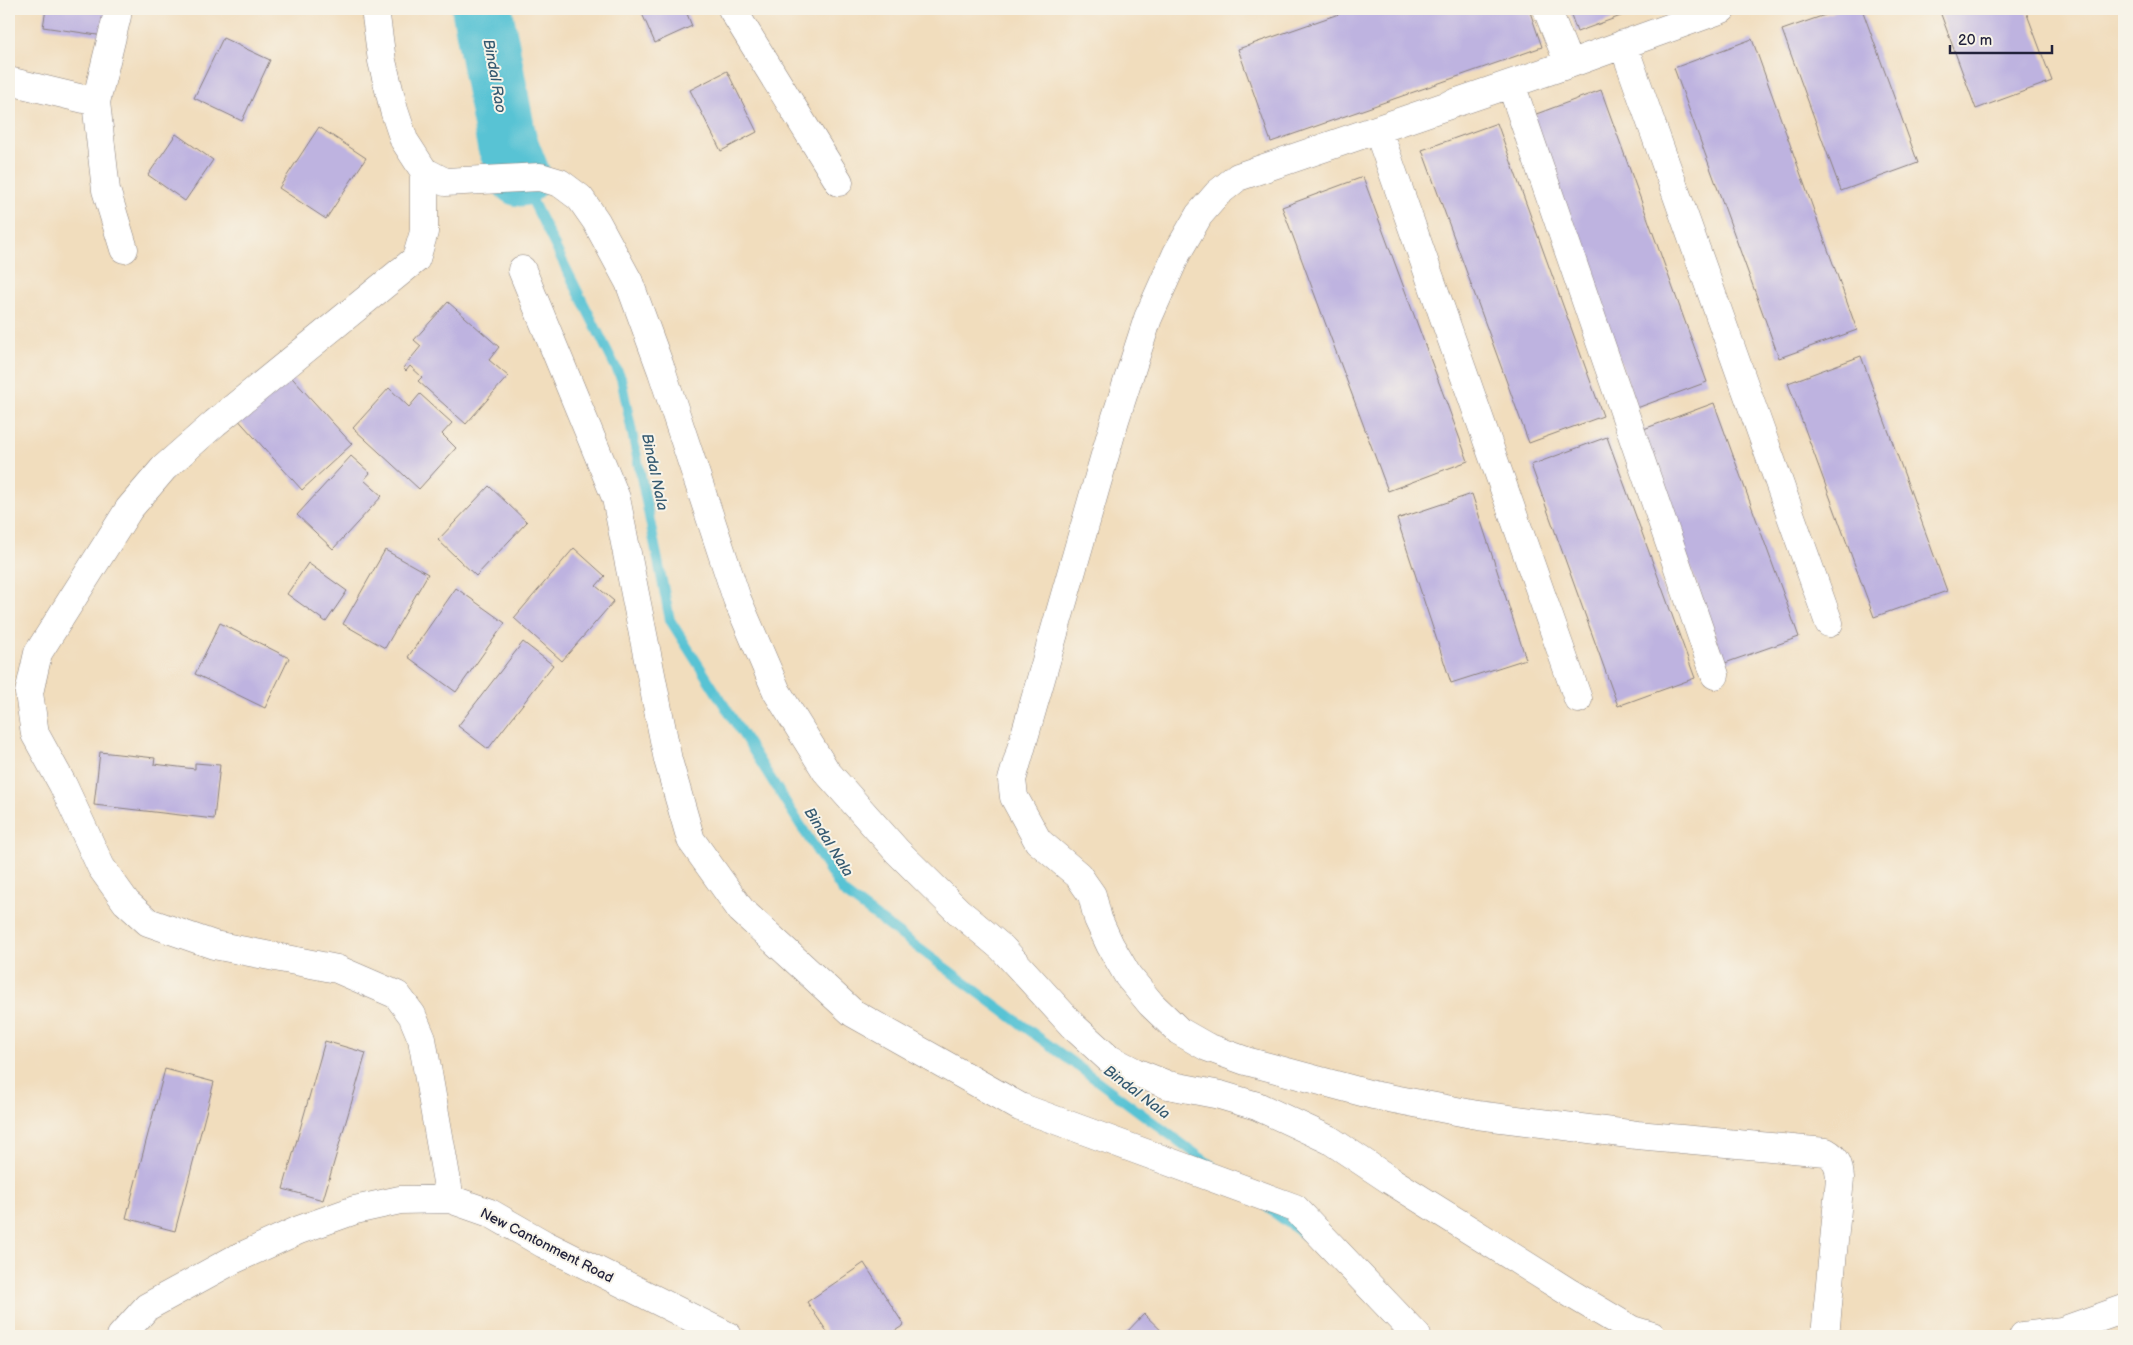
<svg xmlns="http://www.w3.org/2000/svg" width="2133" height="1345" viewBox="0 0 2133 1345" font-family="'Balsamiq Sans',sans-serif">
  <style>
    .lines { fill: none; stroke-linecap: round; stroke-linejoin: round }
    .stream { stroke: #59c3d4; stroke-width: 10 }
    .river { stroke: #59c3d4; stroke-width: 61 }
    .building { fill: #beb3e0 }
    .minor-casing { stroke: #8a807c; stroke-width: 29 }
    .minor { stroke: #fff; stroke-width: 28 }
    .labels { text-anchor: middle; stroke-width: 4; stroke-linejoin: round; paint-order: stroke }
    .street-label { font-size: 14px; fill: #22223b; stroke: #f7f3e8 }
    .water-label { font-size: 15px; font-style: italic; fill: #355a71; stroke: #f7f3e8 }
  </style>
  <rect width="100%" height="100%" fill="#f7f3e8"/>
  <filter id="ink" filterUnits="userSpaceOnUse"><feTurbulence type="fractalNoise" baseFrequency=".02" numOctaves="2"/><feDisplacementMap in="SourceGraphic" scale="10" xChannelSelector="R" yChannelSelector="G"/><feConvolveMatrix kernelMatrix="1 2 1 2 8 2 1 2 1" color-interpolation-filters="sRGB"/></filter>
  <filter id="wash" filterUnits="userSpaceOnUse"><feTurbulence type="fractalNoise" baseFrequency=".0096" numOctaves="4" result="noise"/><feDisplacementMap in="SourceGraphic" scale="20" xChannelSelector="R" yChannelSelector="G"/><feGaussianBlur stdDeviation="1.12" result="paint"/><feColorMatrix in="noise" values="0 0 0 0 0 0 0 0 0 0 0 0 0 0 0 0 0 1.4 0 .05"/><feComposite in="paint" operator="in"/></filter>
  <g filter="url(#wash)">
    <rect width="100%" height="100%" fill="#f1ddbd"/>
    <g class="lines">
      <path class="stream" d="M522,180L621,378L670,620L843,892L1212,1166
        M1269,1209L1306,1236"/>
      <path class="river" d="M482,9L507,143L520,176"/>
    </g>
    <g id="blocks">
      <path class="building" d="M46,9H108L104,36L43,27Z
        M640,9H685L692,26L655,43Z
        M1353,9H1529L1542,47L1271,142L1238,49Z
        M1569,9H1640L1577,32Z
        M1842,9H1862L1918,163L1841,191L1782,30Z
        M1939,9H2025L2052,81L1976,109Z
        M223,38L270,60L242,121L194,98Z
        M1752,39L1857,330L1779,358L1674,68Z
        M727,71L757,132L721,151L690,90Z
        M1601,90L1707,382L1637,408L1531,116Z
        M1497,123L1603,416L1529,443L1422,150Z
        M319,127L366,158L326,219L279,188Z
        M176,134L213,160L185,201L148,175Z
        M1363,177L1468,461L1388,491L1282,207Z
        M448,302L499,347L489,360L508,376L466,424L418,381L422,377L410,366L406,371L403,368L421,346L414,340Z
        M1861,356L1947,591L1874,617L1788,383Z
        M284,369L352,444L302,490L234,415Z
        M389,388L409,407L420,394L452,423L442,434L456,448L419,489L353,428Z
        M1714,403L1799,637L1725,663L1641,430Z
        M1607,437L1695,678L1618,706L1531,465Z
        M351,456L370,473L364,480L382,496L333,549L297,515Z
        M489,486L527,522L476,576L438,540Z
        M1472,494L1526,659L1451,683L1397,519Z
        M574,548L605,576L596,586L614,601L562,661L514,618Z
        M385,550L428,574L385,648L343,624Z
        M308,563L347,591L326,622L287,594Z
        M456,588L505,623L456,692L408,657Z
        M220,623L289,658L265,708L195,674Z
        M523,642L553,665L488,749L458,726Z
        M100,752L155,758L154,764L195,769V763L220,765L214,819L94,805Z
        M325,1041L366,1053L323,1200L283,1189Z
        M165,1069L214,1082L175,1231L126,1218Z
        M864,1263L904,1325L887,1336H830L807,1302Z
        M1144,1314L1167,1336H1123Z"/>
    </g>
  </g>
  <g filter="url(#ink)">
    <use href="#blocks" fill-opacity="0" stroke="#8a807c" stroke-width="1"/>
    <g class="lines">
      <defs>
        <path id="minor" d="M117,9V16L96,102L106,190L124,249
          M375,9L382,61L394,110L404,140L424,171L445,182L540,177L560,183L580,198L596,221L629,282L662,372L737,599L777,692L826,771L897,851L958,911L1002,948L1073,1026L1108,1058L1135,1072L1168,1085L1220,1095L1257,1106L1330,1140L1390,1180L1570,1293L1632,1330L1652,1336
          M732,9L839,182
          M1547,9L1569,64
          M1722,9L1569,64L1238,177L1218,193L1199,215L1177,253L1148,318L1115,420L1012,780L1014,797L1038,841L1078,875L1092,895L1098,919L1110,945L1128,976L1151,1004L1179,1031L1207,1047L1246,1061L1373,1095L1477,1115L1637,1135L1826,1152C1837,1158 1839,1166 1840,1178L1825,1336
          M1623,44L1829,623
          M9,81L96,102
          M1511,84L1715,675
          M1378,130L1578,699
          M424,171V232L416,259L215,423L164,468L129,509L38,653L29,693L35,734L63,785L101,867L126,902L148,922L214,945L337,969L397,995L412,1015L422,1039L450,1199
          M522,270L616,498L668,760L691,840L741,910L853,1013L1020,1107L1295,1208L1417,1336
          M121,1336L147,1307L233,1260L299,1230L355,1210L400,1200L450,1199L490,1213L544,1244L728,1336
          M2023,1336L2062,1331L2124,1309"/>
      </defs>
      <use href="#minor" class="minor-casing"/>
      <use href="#minor" class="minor"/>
    </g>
  </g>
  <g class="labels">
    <g class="street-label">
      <text transform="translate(547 1245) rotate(27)" y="5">New Cantonment Road</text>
    </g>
    <g class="water-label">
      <text transform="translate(495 76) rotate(80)" y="5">Bindal Rao</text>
      <text transform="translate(655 472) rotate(78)" y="5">Bindal Nala</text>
      <text transform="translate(829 842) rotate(58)" y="5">Bindal Nala</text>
      <text transform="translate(1137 1092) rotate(37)" y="5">Bindal Nala</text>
    </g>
  </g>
  <rect width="2133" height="1345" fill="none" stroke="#f7f3e8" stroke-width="30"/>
  <path d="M1950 45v8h102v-8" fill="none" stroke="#22223b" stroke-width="2.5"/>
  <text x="1958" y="45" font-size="15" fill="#22223b" stroke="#f7f3e8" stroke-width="4" paint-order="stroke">20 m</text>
</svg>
